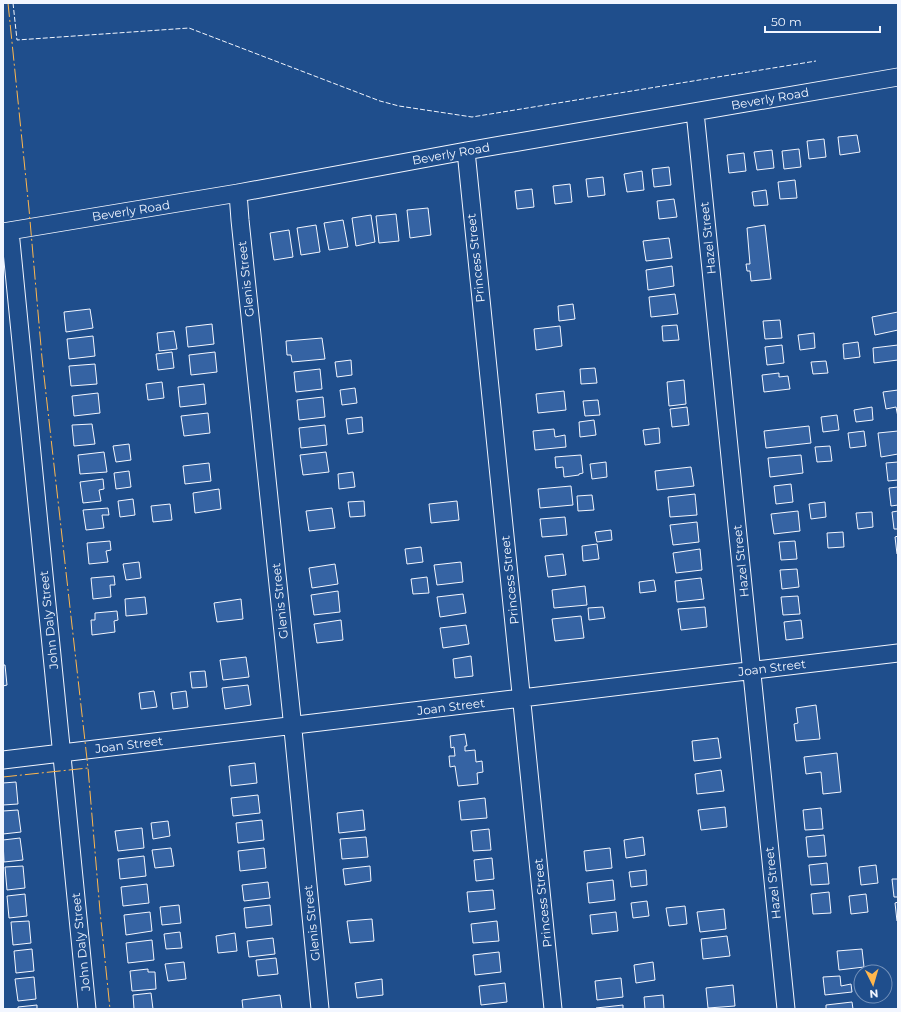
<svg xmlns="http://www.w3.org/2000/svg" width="901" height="1012" viewBox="0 0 901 1012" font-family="Montserrat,sans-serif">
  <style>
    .building { fill: #3563a3; stroke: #f2f6ff }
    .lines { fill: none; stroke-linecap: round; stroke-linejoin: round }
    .minor-casing { stroke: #f2f6ff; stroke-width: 19 }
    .minor { stroke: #1f4e8c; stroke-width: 17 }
    .fence { stroke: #f2f6ff; stroke-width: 1; stroke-dasharray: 5 2; stroke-linecap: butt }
    .power { stroke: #ffb74d; stroke-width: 1; stroke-dasharray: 14 3 2 3; stroke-linecap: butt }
    .labels { text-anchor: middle; stroke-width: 3; stroke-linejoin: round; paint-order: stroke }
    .street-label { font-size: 12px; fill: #f2f6ff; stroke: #1f4e8c }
  </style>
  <rect width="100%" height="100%" fill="#1f4e8c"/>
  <path class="building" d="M857,135L860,152L840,155L838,137Z
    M824,139L826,157L809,159L807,141Z
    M799,149L801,167L784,169L782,151Z
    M772,150L774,168L757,170L754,152Z
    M744,153L746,171L729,173L727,155Z
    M669,167L671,185L654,187L652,169Z
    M642,171L644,190L627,192L624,174Z
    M603,177L605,195L588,197L586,179Z
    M795,180L797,198L780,199L778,182Z
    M570,184L572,202L555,204L553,186Z
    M532,189L534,207L517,209L515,191Z
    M766,190L768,205L754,206L752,192Z
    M674,199L677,217L659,219L657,201Z
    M428,208L431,235L410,238L407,210Z
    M396,214L399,241L379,243L376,216Z
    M371,215L375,242L356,246L352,218Z
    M343,220L348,247L329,250L324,223Z
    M316,225L320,252L301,255L297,228Z
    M765,225L771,279L751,281L750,271H747L746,264H750L747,228Z
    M289,230L293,257L274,260L270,233Z
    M669,238L672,258L646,261L643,241Z
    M672,266L674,286L648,290L646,270Z
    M675,294L678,314L651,317L649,297Z
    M573,304L575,319L559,321L558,306Z
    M90,309L93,328L66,332L64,312Z
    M898,312V330L875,335L872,317Z
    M780,320L782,338L765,339L763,321Z
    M212,324L214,344L188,347L186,327Z
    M677,325L679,340L663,341L662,326Z
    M560,326L562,346L536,350L534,329Z
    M174,331L177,349L159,351L157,333Z
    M814,333L815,348L800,350L798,335Z
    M93,336L95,356L69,359L67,339Z
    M322,338L325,359L292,362L291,355H287L286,341Z
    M858,342L860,357L844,359L843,344Z
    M782,345L784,363L767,365L765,347Z
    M898,345V360L874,363L873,348Z
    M172,352L174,368L158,370L156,354Z
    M215,352L217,372L191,375L189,355Z
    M351,360L352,375L337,377L335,362Z
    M826,361L828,373L813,374L811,362Z
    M95,364L97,384L71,386L69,366Z
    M595,368L597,383L581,384L580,369Z
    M320,369L322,389L296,392L294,372Z
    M779,373V377L788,376L790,389L764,392L762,375Z
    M684,380L686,404L669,406L667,382Z
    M162,382L164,398L148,400L146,384Z
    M204,384L206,404L180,407L178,387Z
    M355,388L357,403L342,405L340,390Z
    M898,390V417L896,407L886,409L883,392Z
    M564,391L566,410L538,413L536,394Z
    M98,393L100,413L74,416L72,396Z
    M323,397L325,417L299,420L297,400Z
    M598,400L600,415L585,416L583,401Z
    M687,407L689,425L672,427L670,409Z
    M872,407L873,420L856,422L854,410Z
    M208,413L210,433L184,436L181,416Z
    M837,415L839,430L823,432L821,417Z
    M362,417L363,432L348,434L346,419Z
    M594,420L596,435L580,437L579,422Z
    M92,424L95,444L74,446L72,425Z
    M325,425L327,445L301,448L299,428Z
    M809,426L811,443L766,448L764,431Z
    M659,428L660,443L645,445L643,430Z
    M554,429L555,437L565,435L566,447L535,450L533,431Z
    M864,431L866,446L850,448L848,433Z
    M898,431V454L881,457L878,433Z
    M129,444L131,460L116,462L113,446Z
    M830,446L832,461L817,462L815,447Z
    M104,452L107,472L80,474L78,455Z
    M326,452L329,472L303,475L300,455Z
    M581,455L583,473L579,474V475L564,477L563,467L556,468L555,457Z
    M801,455L803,473L770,477L768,458Z
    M606,462L607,477L592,479L590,464Z
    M898,462V480L888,481L886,463Z
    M209,463L211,481L185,484L183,466Z
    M691,467L694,486L657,490L655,471Z
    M129,471L131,487L116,489L114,473Z
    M353,472L355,487L339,489L338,474Z
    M103,479L104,489L99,490L101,501L83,503L80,482Z
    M791,484L793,502L776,504L774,486Z
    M571,486L573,505L540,508L538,489Z
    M898,487V505L891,506L889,488Z
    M219,489L221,509L195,513L193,493Z
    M695,494L697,515L670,517L668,497Z
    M592,495L594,510L578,511L577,496Z
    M133,499L135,515L120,517L118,501Z
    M364,501L365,516L350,517L348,502Z
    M457,501L459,520L431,523L429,504Z
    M825,502L826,517L811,519L809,504Z
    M170,504L172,520L153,522L151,506Z
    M108,508L109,515H102L104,528L86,530L83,510Z
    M332,508L335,528L309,531L306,511Z
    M798,511L800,531L774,534L771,514Z
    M898,511V529H894L892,512Z
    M872,512L873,527L858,529L856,513Z
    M565,517L567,535L542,537L540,519Z
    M697,522L699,542L673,545L670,525Z
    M611,530L612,540L597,542L595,532Z
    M843,532L844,547L828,548L827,533Z
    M898,536V554H897L895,537Z
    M110,541L111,550L106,551L108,562L89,564L87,543Z
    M795,541L797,559L781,560L779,542Z
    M597,544L599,559L583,561L582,546Z
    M421,547L423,562L407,564L405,549Z
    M700,549L702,570L676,573L673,553Z
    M563,554L566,575L548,577L545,556Z
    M139,562L141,578L126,580L123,564Z
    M461,562L463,582L437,585L434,565Z
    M335,564L338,584L312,588L309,568Z
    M797,569L799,587L782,589L780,570Z
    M114,576L115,585H110L111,597L93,599L91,578Z
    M427,577L429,593L413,594L411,579Z
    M701,578L704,599L677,602L675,581Z
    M654,580L656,591L640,593L639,582Z
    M585,586L587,605L554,608L552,590Z
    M338,591L340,612L314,615L311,595Z
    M463,594L466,613L440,617L437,597Z
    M798,596L800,614L783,615L781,597Z
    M145,597L147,614L126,616L125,599Z
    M241,599L243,619L217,622L214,603Z
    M603,607L605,618L589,620L588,608Z
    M705,607L707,627L681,630L678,609Z
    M117,611L118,620L114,621L115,632L92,635L91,620H95V613Z
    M581,616L584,638L555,641L552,619Z
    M341,620L343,640L317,643L314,624Z
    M801,620L803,638L786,640L784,622Z
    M466,625L469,644L443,648L440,628Z
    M471,656L473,676L455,678L453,659Z
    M246,657L249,677L223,680L220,660Z
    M3,665H5L7,685L3,686Z
    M205,671L207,687L192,688L190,672Z
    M248,685L251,705L225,709L222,688Z
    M154,691L157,707L141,709L139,693Z
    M186,691L188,707L173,709L171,693Z
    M816,705L820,739L796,741L794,724L798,723L796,708Z
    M465,734L467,746H465V751L475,750L476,762L482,761L483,772L477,773L478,784L458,786L455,766L450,767L449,756H455L454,747L451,748L450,736Z
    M718,738L721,758L694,761L692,741Z
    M837,753L841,792L823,794L821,772L806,774L804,757Z
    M255,763L257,783L231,786L229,766Z
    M721,770L724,791L697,794L695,774Z
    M16,782L18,804L3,805V783Z
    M258,795L260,813L233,816L231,798Z
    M485,798L487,818L461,820L459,801Z
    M725,807L727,827L701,830L698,810Z
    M821,808L823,829L805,830L803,810Z
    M18,810L21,832L3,834V811Z
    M363,810L365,830L339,833L337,813Z
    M262,820L264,840L238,843L236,823Z
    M168,821L170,836L153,839L151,823Z
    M142,828L144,848L118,851L115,831Z
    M489,829L491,850L473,851L471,831Z
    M824,835L826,856L808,857L806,837Z
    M366,837L368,857L342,859L340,839Z
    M643,837L645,855L626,858L624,840Z
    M20,838L23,860L4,862L3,840Z
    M171,848L174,866L155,868L152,850Z
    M264,848L266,868L240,871L238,851Z
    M610,848L612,868L586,871L584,851Z
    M144,856L146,876L120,879L118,859Z
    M492,858L494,879L476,881L474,860Z
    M827,863L829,884L811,885L809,865Z
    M876,865L878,883L861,885L859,867Z
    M23,866L25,888L7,890L5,867Z
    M370,866L371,881L345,885L343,869Z
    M646,870L647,885L631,887L629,872Z
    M892,879H898V897H894Z
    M613,880L615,900L589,903L587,883Z
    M268,882L270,898L244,901L242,885Z
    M147,884L149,903L123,906L121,887Z
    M493,890L495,909L469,912L467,892Z
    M829,892L831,913L813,914L811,894Z
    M25,894L27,916L9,918L7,896Z
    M866,894L868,912L851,914L849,896Z
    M647,901L649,916L633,918L631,903Z
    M898,902V921H897L895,903Z
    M179,905L181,923L162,925L160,907Z
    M270,905L272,925L246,928L244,908Z
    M685,906L687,924L669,926L666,908Z
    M724,909L726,929L700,932L697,912Z
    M150,912L152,931L126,935L124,915Z
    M616,912L618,931L592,934L590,915Z
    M372,919L374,941L350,943L347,921Z
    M29,921L31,943L13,945L11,922Z
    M497,921L499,941L473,943L471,924Z
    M180,932L182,948L166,949L164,934Z
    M235,933L237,951L218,953L216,936Z
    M727,936L730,956L703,959L701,939Z
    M273,938L275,954L249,957L247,941Z
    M152,940L154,960L128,963L126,943Z
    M32,949L34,971L16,973L14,951Z
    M862,949L864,967L839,970L837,951Z
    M499,952L501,972L475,975L473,955Z
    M276,958L278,974L258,976L256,960Z
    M184,962L186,979L168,981L165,964Z
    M653,962L655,980L636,983L634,965Z
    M148,969V972H155L156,989L132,991L130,971Z
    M840,976L841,986L851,984L852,992L825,995L823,977Z
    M34,977L36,999L18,1001L15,979Z
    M621,978L623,997L597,1000L595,981Z
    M382,979L383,995L357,998L355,983Z
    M505,983L507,1002L481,1005L479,986Z
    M733,985L735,1006L708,1008L706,988Z
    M151,993L153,1009H134L133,995Z
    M280,995L282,1009H243L242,1000Z
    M663,995L664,1009H645L644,997Z
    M852,1002L853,1009H826V1005Z
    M37,1005V1009H18V1007Z
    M623,1005V1009H596V1008Z"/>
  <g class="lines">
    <defs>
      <path id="minor" d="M695,112L786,1009
        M466,151L553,1009
        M238,193L240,220L291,709L320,1009
        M10,231L87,1009
        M3,232L238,193L466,151L898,77
        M3,760L898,653"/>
    </defs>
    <use href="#minor" class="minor-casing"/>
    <use href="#minor" class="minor"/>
    <path class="fence" d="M13,3L17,40L189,28L380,101L399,106L472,117L816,61"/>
    <path class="power" d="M8,3L29,209L42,358L88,768L100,911L110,1009
      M3,777L88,768"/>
  </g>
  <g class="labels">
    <g class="street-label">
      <text transform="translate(770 99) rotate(-10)" y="4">Beverly Road</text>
      <text transform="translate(451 154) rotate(-10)" y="4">Beverly Road</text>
      <text transform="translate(131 211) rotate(-9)" y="4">Beverly Road</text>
      <text transform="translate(708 238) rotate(-96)" y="4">Hazel Street</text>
      <text transform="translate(476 258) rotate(-96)" y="4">Princess Street</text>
      <text transform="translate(246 279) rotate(-96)" y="4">Glenis Street</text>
      <text transform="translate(741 561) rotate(-96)" y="4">Hazel Street</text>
      <text transform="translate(510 580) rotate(-96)" y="4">Princess Street</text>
      <text transform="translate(280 601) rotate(-96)" y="4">Glenis Street</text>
      <text transform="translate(49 620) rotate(-96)" y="4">John Daly Street</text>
      <text transform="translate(772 668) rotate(-7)" y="4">Joan Street</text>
      <text transform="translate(451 707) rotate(-7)" y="4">Joan Street</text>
      <text transform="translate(129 745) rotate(-7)" y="4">Joan Street</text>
      <text transform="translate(773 883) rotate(-96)" y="4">Hazel Street</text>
      <text transform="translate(543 903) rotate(-96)" y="4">Princess Street</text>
      <text transform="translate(312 923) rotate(-96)" y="4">Glenis Street</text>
      <text transform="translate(81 942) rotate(-96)" y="4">John Daly Street</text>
    </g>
  </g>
  <rect width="901" height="1012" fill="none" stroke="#f2f6ff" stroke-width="8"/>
  <g transform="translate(873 984) rotate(175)"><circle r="19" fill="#1f4e8c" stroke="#7391ba"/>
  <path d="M0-3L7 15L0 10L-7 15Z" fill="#ffb74d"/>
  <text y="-6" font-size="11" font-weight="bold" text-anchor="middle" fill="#f2f6ff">N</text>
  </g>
  <path d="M765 26v6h115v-6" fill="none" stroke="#f2f6ff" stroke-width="2"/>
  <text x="771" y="26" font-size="12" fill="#f2f6ff" stroke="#1f4e8c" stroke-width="3" paint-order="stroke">50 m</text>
</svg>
